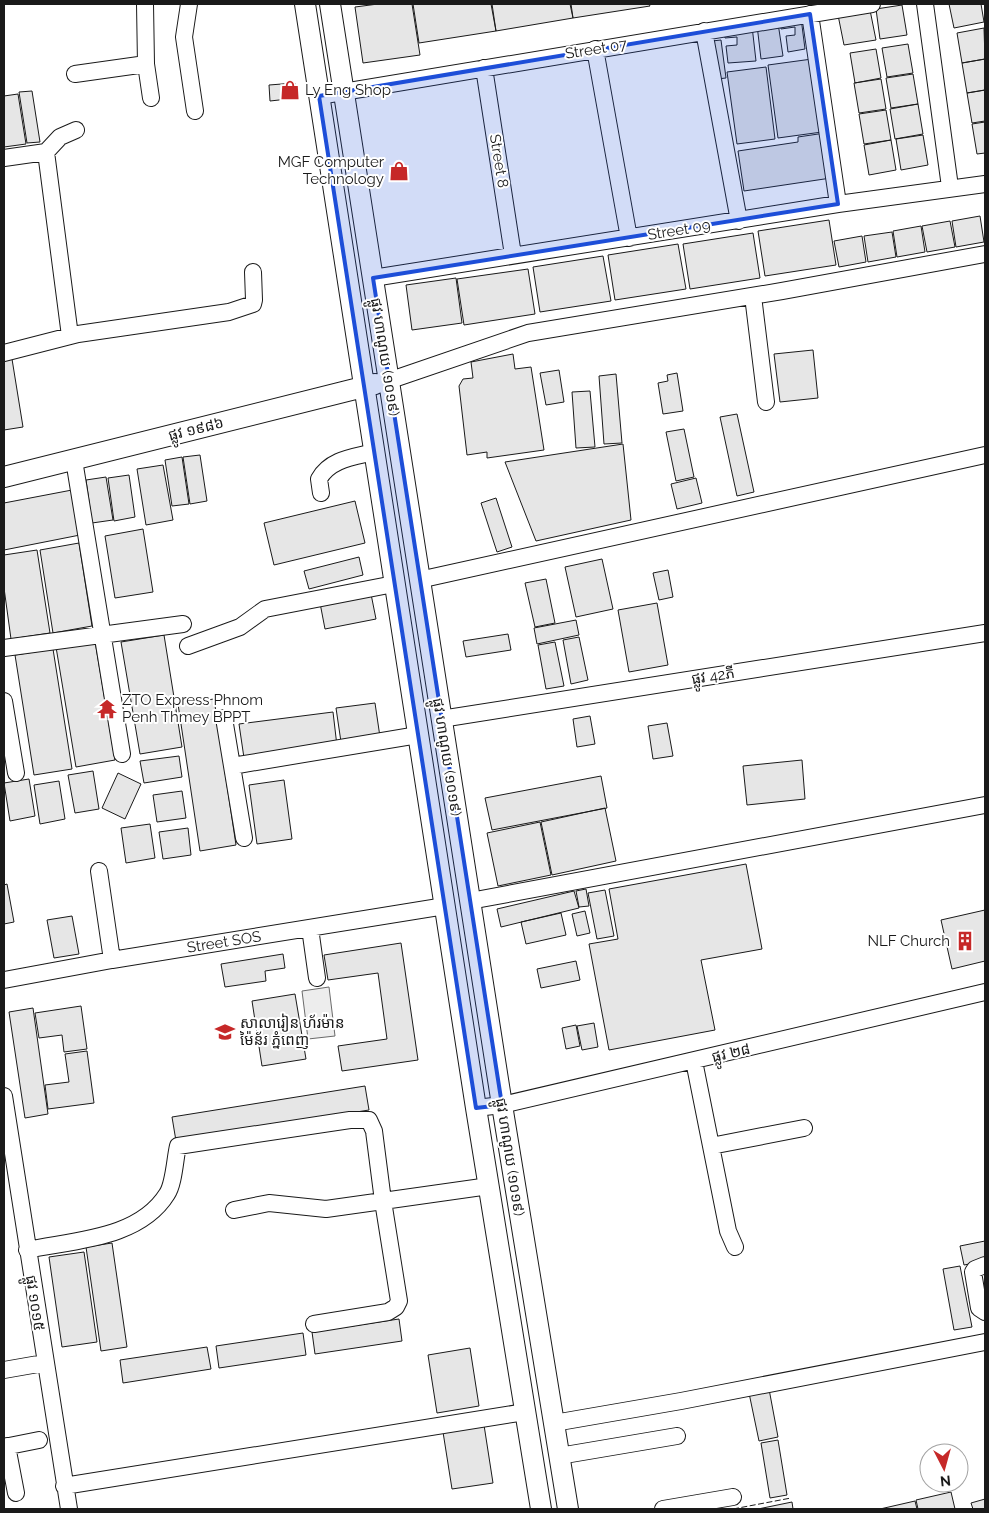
<svg xmlns="http://www.w3.org/2000/svg" width="989" height="1513" viewBox="0 0 989 1513" font-family="Raleway,'Noto Sans Khmer',sans-serif">
  <style>
    .built { fill: #ededed; stroke: #6a6a6a }
    .building { fill: #e6e6e6; stroke: #1a1a1a }
    .lines { fill: none; stroke-linecap: round; stroke-linejoin: round }
    .minor-casing { stroke: #1a1a1a; stroke-width: 18 }
    .major-casing { stroke: #1a1a1a; stroke-width: 22 }
    .minor { stroke: #fff; stroke-width: 16 }
    .major { stroke: #fff; stroke-width: 20 }
    .fence { stroke: #1a1a1a; stroke-width: 1; stroke-dasharray: 6 2.5; stroke-linecap: butt }
    .marked { fill: #1d4ed8; fill-opacity: 0.2; stroke: #1d4ed8; stroke-width: 4; stroke-linejoin: round }
    .labels { text-anchor: middle; stroke-width: 4; stroke-linejoin: round; paint-order: stroke }
    .street-label { font-size: 15px; fill: #1a1a1a; stroke: #fff }
    .poi-label { font-size: 15px; fill: #1a1a1a; stroke: #fff; text-anchor: start }
  </style>
  <rect width="100%" height="100%" fill="#fff"/>
  <path class="built" d="M329,987L335,1036L308,1039L302,991Z"/>
  <path class="building" d="M378,4H412L420,55L363,63L355,7Z
    M413,4H491L496,31L419,43Z
    M492,4H570L573,18L496,31Z
    M571,4H649L650,6L573,18Z
    M949,4H981L984,22L954,28Z
    M902,5L907,35L880,39L876,9Z
    M870,10L876,40L844,45L838,15Z
    M801,18L805,49L788,52L786,36L795,35V27L781,29L780,21Z
    M778,23L783,56L761,59L757,25Z
    M752,26L756,61L728,63L726,46L737,45V37L725,38L723,30Z
    M984,28L985,59L962,63L957,33Z
    M721,40L726,78L717,79L712,41Z
    M908,44L913,73L887,77L882,48Z
    M876,49L881,78L855,83L850,53Z
    M812,59L822,132L778,138L768,65Z
    M985,59V90L967,93L962,63Z
    M766,67L775,139L737,144L727,72Z
    M913,74L918,104L891,108L886,78Z
    M881,79L886,109L859,113L854,83Z
    M295,83L297,98L270,101L269,85Z
    M985,90V121L972,123L967,93Z
    M32,91L40,142L27,143L19,92Z
    M18,94L26,144L4,147V96Z
    M918,104L923,134L895,139L890,109Z
    M886,110L891,140L864,144L859,114Z
    M985,122V153L977,154L972,124Z
    M825,133L831,178L744,191L738,151L798,142V137Z
    M923,135L928,165L901,170L896,139Z
    M891,140L896,170L869,175L864,145Z
    M980,216L984,242L956,247L952,221Z
    M829,220L836,265L765,276L758,231Z
    M950,221L955,247L927,252L922,226Z
    M921,226L925,252L897,257L893,231Z
    M892,232L896,257L868,262L864,236Z
    M753,233L760,278L690,289L683,244Z
    M862,236L866,262L839,267L834,241Z
    M678,244L686,289L615,300L608,255Z
    M603,256L611,301L540,312L533,267Z
    M528,269L535,314L464,325L457,279Z
    M456,278L462,323L412,330L406,285Z
    M813,350L818,398L780,402L774,354Z
    M513,354L515,369L531,367L544,450L487,458V452L467,455L459,386L463,379L473,378L471,362Z
    M12,359L23,427L4,430V361Z
    M559,370L564,402L546,405L540,373Z
    M677,373L683,411L663,414L658,383L668,381L667,375Z
    M616,374L622,443L604,444L599,376Z
    M590,391L595,447L576,448L572,392Z
    M737,414L754,492L737,496L720,417Z
    M684,429L694,477L676,481L666,432Z
    M623,444L631,520L536,541L505,462Z
    M200,455L207,501L190,504L183,457Z
    M182,457L189,504L172,506L165,460Z
    M163,465L173,520L146,525L137,469Z
    M129,475L135,517L114,521L108,478Z
    M106,477L113,520L92,523L86,480Z
    M696,478L702,503L677,509L671,484Z
    M72,490L80,535L4,550V503Z
    M496,498L512,547L497,552L481,503Z
    M355,501L365,543L274,565L264,523Z
    M143,529L153,592L115,598L105,536Z
    M79,543L92,626L53,633L40,550Z
    M37,550L50,633L11,639L4,588V555Z
    M359,557L363,575L309,589L304,571Z
    M602,559L613,609L576,617L565,567Z
    M668,570L673,597L659,600L653,573Z
    M546,579L555,623L535,627L525,583Z
    M371,594L376,619L325,629L320,603Z
    M657,603L668,665L629,672L618,610Z
    M576,620L579,635L537,644L534,628Z
    M508,634L511,650L466,657L463,641Z
    M164,635L182,747L140,754L121,642Z
    M579,637L588,680L571,684L563,640Z
    M95,641L115,760L76,767L56,647Z
    M555,642L564,686L546,689L538,645Z
    M53,649L72,769L34,775L15,655Z
    M214,699L236,845L200,851L178,704Z
    M375,703L380,737L341,742L336,708Z
    M333,712L337,746L244,758L239,724Z
    M590,716L595,744L577,747L573,719Z
    M667,723L673,756L653,759L648,726Z
    M179,756L182,777L144,783L140,761Z
    M802,760L805,799L747,805L743,766Z
    M93,771L99,809L75,813L68,775Z
    M118,773L141,784L125,819L102,808Z
    M601,776L607,808L492,830L485,798Z
    M29,779L35,816L10,821L4,783Z
    M284,780L292,839L257,844L249,785Z
    M59,781L65,819L40,824L34,785Z
    M182,791L186,818L157,822L153,795Z
    M605,808L616,861L552,875L541,822Z
    M540,822L551,875L498,886L487,833Z
    M150,824L155,858L126,863L121,828Z
    M188,828L191,855L163,859L159,832Z
    M746,864L762,949L701,960L715,1030L609,1050L589,944L618,939L609,889Z
    M7,884L14,922L4,924V885Z
    M586,889L589,906L579,907L576,891Z
    M605,890L614,936L597,939L588,893Z
    M574,891L579,908L501,927L497,909Z
    M985,910V961L952,969L941,920Z
    M585,911L590,933L577,936L572,914Z
    M561,913L566,935L526,944L521,922Z
    M72,916L79,954L54,958L47,920Z
    M401,943L418,1060L342,1071L338,1046L387,1039L378,973L328,980L324,955Z
    M283,954L285,968L265,971L266,981L225,987L221,964Z
    M576,961L580,980L541,988L537,969Z
    M295,994L306,1059L262,1066L252,1001Z
    M81,1006L87,1049L64,1052L62,1035L39,1038L35,1013Z
    M33,1008L48,1114L25,1118L9,1012Z
    M594,1023L598,1047L582,1050L577,1026Z
    M576,1025L580,1046L566,1049L562,1028Z
    M87,1051L94,1103L48,1109L45,1085L69,1082L65,1054Z
    M365,1086L369,1110L176,1141L172,1117Z
    M985,1241V1261L964,1265L960,1246Z
    M112,1243L127,1347L101,1351L86,1247Z
    M84,1252L97,1342L62,1347L49,1257Z
    M960,1266L972,1327L954,1330L943,1269Z
    M399,1319L402,1341L315,1354L312,1332Z
    M303,1333L306,1355L219,1368L216,1346Z
    M207,1347L211,1369L123,1383L120,1360Z
    M470,1348L479,1406L437,1413L428,1355Z
    M769,1389L778,1437L759,1441L749,1393Z
    M484,1425L493,1483L452,1489L443,1432Z
    M778,1440L787,1495L770,1498L761,1443Z
    M951,1492L955,1509H918L916,1500Z
    M985,1499V1509H973L971,1503Z
    M915,1501L917,1509H880Z
    M792,1502L793,1509H758Z"/>
  <g class="lines">
    <defs>
      <path id="minor" d="M145,4L146,64L151,98
        M189,4L184,37L195,111
        M925,4L950,187
        M810,14L838,204
        M704,31L739,221
        M595,49L629,238
        M484,68L513,255
        M75,74L146,64
        M319,96L872,4
        M46,152L60,137L76,130
        M4,158L46,152L70,336
        M373,278L838,204L985,184
        M753,296L766,402
        M4,353L78,334L229,312L253,304L254,300L253,272
        M388,381L528,333L782,291L985,254
        M74,460L122,754
        M321,493L319,479C330,459 354,457 374,452
        M419,580L985,455
        M188,646L240,627L265,609L394,584
        M4,648L183,624
        M4,701L16,773
        M224,718L244,838
        M441,719L985,633
        M232,766L418,735
        M99,871L112,960
        M470,901L985,805
        M310,928L317,978
        M4,980L112,960L445,906
        M694,1061L728,1231L735,1247
        M4,1096L69,1509
        M476,1108L502,1105L985,992
        M711,1146L804,1128
        M234,1210L269,1203L326,1209L383,1201L399,1301L396,1307L388,1312L314,1324
        M27,1250C74,1240 139,1239 167,1194C174,1184 175,1158 178,1146L350,1120H369L374,1131L383,1201L489,1186
        M985,1265L975,1269L973,1272L979,1308L985,1312
        M4,1370L44,1363
        M554,1423L681,1401L985,1342
        M7,1446L16,1493
        M4,1447L39,1440
        M559,1456L677,1436
        M64,1486L525,1412
        M663,1509L733,1497"/>
      <path id="major" d="M305,4L476,1108L541,1509
        M330,4L502,1105L568,1509
        M4,477L375,384"/>
    </defs>
    <use href="#minor" class="minor-casing"/>
    <use href="#major" class="major-casing"/>
    <use href="#minor" class="minor"/>
    <use href="#major" class="major"/>
    <path class="fence" d="M733,1509L791,1498"/>
  </g>
  <path class="marked" d="M810,14L838,204L373,278L502,1105L476,1108L319,96Z"/>
  <defs>
    <symbol id="shop-bare" viewBox="-9 -9 18 18"><path d="M-5-2.5h2.3a2.7 3.5 0 0 1 5.4 0H5L5.5 6h-11ZM-1.5-2.5h3a1.5 2.3 0 0 0-3 0Z" fill="#c62828" stroke="#fff" stroke-width="2.5" paint-order="stroke"/></symbol>
    <symbol id="temple-bare" viewBox="-9 -9 18 18"><path d="M0-6L5-2H3V0L6.5 2.5H4V6H1.5V3h-3V6H-4V2.5H-6.5L-3 0V-2H-5Z" fill="#c62828" stroke="#fff" stroke-width="2.5" paint-order="stroke"/></symbol>
    <symbol id="building-bare" viewBox="-9 -9 18 18"><path d="M-4-6H4V6H1V3H-1V6H-4ZM-2.5-4.3h1.7v1.8h-1.7ZM.8-4.3h1.7v1.8H.8ZM-2.5-1h1.7V.8h-1.7ZM.8-1h1.7V.8H.8Z" fill="#c62828" stroke="#fff" stroke-width="2.5" paint-order="stroke"/></symbol>
    <symbol id="school-bare" viewBox="-9 -9 18 18"><path d="M0-5L7-2L0 1L-7-2ZM-4 1L0 2.5L4 1V4Q0 6-4 4Z" fill="#c62828" stroke="#fff" stroke-width="2.5" paint-order="stroke"/></symbol>
  </defs>
  <g fill-rule="evenodd">
    <use href="#shop-bare" x="276" y="76" width="28" height="28"/>
    <use href="#shop-bare" x="385" y="157" width="28" height="28"/>
    <use href="#temple-bare" x="93" y="695" width="28" height="28"/>
    <use href="#building-bare" x="951" y="927" width="28" height="28"/>
    <use href="#school-bare" x="211" y="1018" width="28" height="28"/>
  </g>
  <g class="labels">
    <g class="street-label">
      <text transform="translate(596 49) rotate(-9)" y="5">Street 07</text>
      <text transform="translate(499 161) rotate(81)" y="5">Street 8</text>
      <text transform="translate(679 230) rotate(-9)" y="5">Street 09</text>
      <text transform="translate(385 357) rotate(81)" y="5">ផ្លូវ ហាណូយ (១០១៩)</text>
      <text transform="translate(196 429) rotate(-14)" y="5">ផ្លូវ ១៩៨៦</text>
      <text transform="translate(713 676) rotate(-9)" y="5">ផ្លូវ 42ភី</text>
      <text transform="translate(447 757) rotate(81)" y="5">ផ្លូវ ហាណូយ (១០១៩)</text>
      <text transform="translate(224 942) rotate(-9)" y="5">Street SOS</text>
      <text transform="translate(731 1053) rotate(-13)" y="5">ផ្លូវ ២៨</text>
      <text transform="translate(510 1157) rotate(81)" y="5">ផ្លូវ ហាណូយ (១០១៩)</text>
      <text transform="translate(35 1303) rotate(81)" y="5">ផ្លូវ ១០១៥</text>
    </g>
    <g class="poi-label">
      <text x="305" y="95">Ly Eng Shop</text>
      <text x="384" y="167" text-anchor="end">MGF Computer<tspan x="384" dy="17">Technology</tspan></text>
      <text x="122" y="705">ZTO Express Phnom<tspan x="122" dy="17">Penh Thmey BPPT</tspan></text>
      <text x="950" y="946" text-anchor="end">NLF Church</text>
      <text x="240" y="1028">សាលារៀន ហ័រម៉ាន<tspan x="240" dy="17">ម៉ៃន័រ ភ្នំពេញ</tspan></text>
    </g>
  </g>
  <rect width="989" height="1513" fill="none" stroke="#1a1a1a" stroke-width="10"/>
  <g transform="translate(944 1468) rotate(174)"><circle r="24" fill="#ffffff" stroke="#a3a3a3"/>
  <path d="M0-4L9 19L0 12L-9 19Z" fill="#c62828"/>
  <text y="-8" font-size="14" font-weight="bold" text-anchor="middle" fill="#1a1a1a">N</text>
  </g>
</svg>
